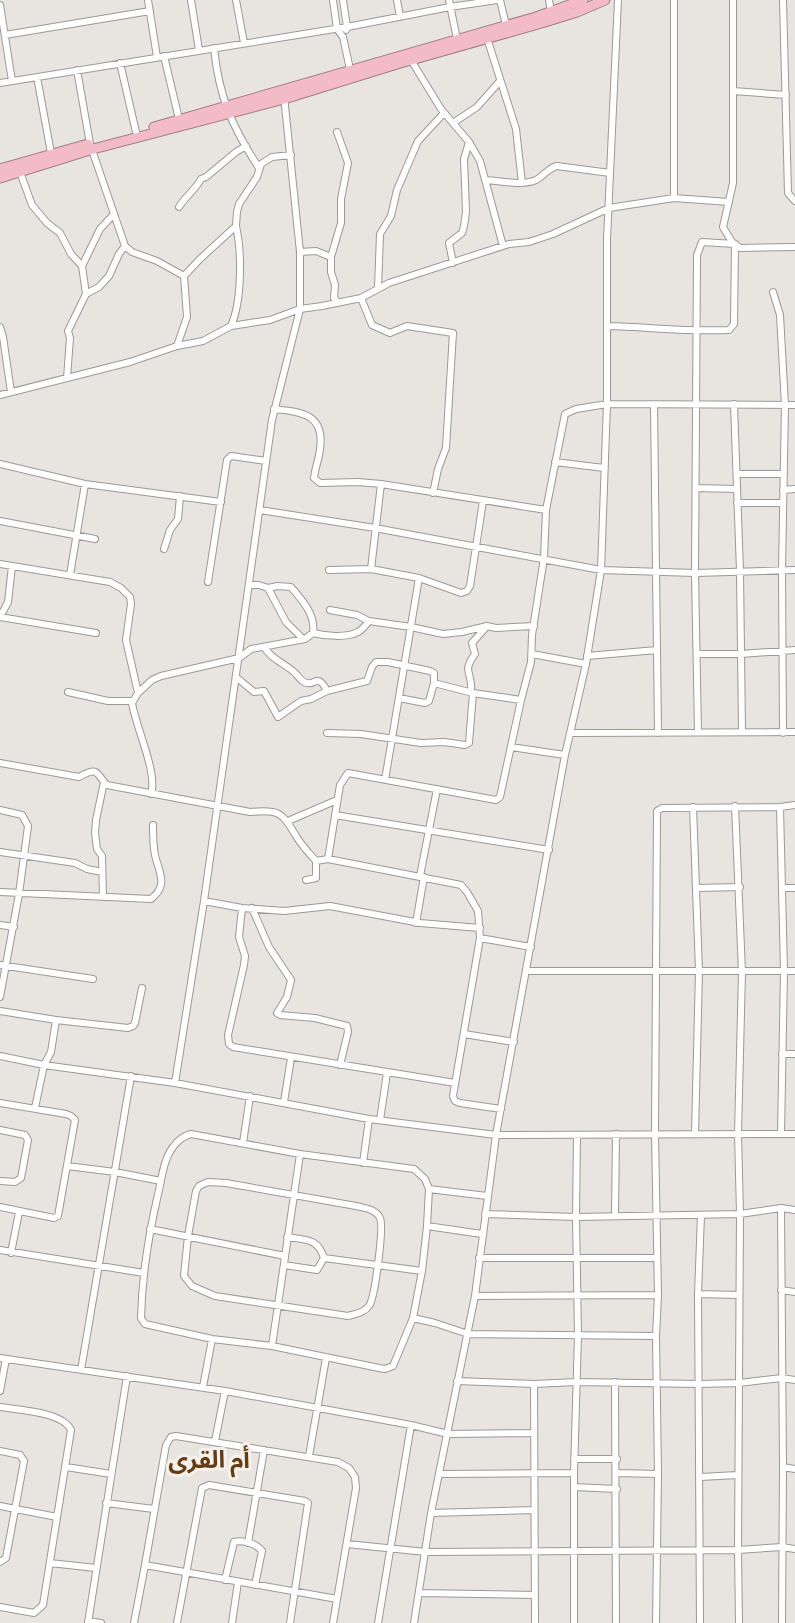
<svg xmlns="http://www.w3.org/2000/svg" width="795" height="1623" viewBox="0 0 795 1623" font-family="'Exo 2','Noto Sans Arabic',sans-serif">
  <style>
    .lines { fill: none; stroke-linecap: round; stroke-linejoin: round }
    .minor-casing { stroke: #9b9996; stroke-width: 8 }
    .highway-casing { stroke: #a27e86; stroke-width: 11 }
    .minor { stroke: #fff; stroke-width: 6 }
    .highway { stroke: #f2bbc7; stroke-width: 9 }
    .labels { text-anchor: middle; stroke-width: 6; stroke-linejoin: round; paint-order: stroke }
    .district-label { font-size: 24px; font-weight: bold; fill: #663c13; stroke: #f5f2ee }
  </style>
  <rect width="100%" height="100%" fill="#e8e5e1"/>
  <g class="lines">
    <defs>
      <path id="minor" d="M148,0L157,57
        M191,0L199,50
        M236,0L244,43
        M333,0L337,29L343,37L351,74
        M343,0L347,27L346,30
        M397,0L400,17
        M449,0L457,39
        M500,0L506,25
        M549,0L551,12
        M674,0V198
        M733,0V183L723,227L732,242L740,248L795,247
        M783,0L788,193L795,201
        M0,5L12,81
        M5,35L150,11
        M487,38L516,129L522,183
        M214,48C219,97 232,127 259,168
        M164,56L179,119
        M411,60L441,109L469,142L480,161L503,246
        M120,63L136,132
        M77,70L90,144L125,246L132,252L157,261L184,276
        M37,77L51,153
        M0,83L347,27L450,7L497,0
        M733,91L786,95
        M453,123L477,107L500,81
        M337,132L348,163L341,199V223L331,257V272L335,285L334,298L338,302
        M20,172L32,205L47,223L60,233L71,254L82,266L86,294
        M486,180C501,181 522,186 536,180C544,176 548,168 557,166L610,173
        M179,207C185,197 197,188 201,179L206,177L236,152L246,146
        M300,252L316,251L331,257
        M453,263L449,243L462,233L464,226L466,212L464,159L469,142
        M82,266L100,229L114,214
        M184,276L200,259L236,226L237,212L239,204L257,177L261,164L272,157L291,155
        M378,288L380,234L391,216L397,190L418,141L444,113
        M773,292L780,315L785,405L782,570L783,733
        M361,298L372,325L390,333L407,326L453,333L446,448L438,469L433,493
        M231,326C242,301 242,253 236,226
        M608,326C648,327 689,332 729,330L734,324L735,244
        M0,327L3,337L11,392
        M177,346L187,317L184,276
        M67,378L70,338L68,331L86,294L99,287L109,276L119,254L125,246
        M0,395L130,362L177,346L203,341L231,326L270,320L300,309L322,306L361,298L389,283L509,244L529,242L553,234L609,208L674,198L729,202
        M734,404L740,571L742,732
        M654,405L658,733
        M274,409C302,412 325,414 320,449C319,459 315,468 314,478L320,483L358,482L381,484L546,510
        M555,462L604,468
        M0,464L85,484L221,502
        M737,474H784
        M381,484L371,569L419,578L461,593L467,591L470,586L483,501
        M696,488L737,489
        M783,490L795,489
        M737,503H783
        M260,510L375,528L601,570L695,573L795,570
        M0,521L95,539
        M164,549L170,530L178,519L180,496
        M0,564L110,582L121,588L130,597L131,604L126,640L138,693L132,703C136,728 158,773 151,794
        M329,570L371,569
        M70,575L85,484
        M208,582L227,460L231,456L266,461
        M268,588L286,622L303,639
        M330,610L357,615L369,621L411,627L443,634L462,632L487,626L496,628L534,626
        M0,617L96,633
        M0,617L8,602L12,566
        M313,633C325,636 347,638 358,632C363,629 366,625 369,621
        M264,647C271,659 284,663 294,672C297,674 300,680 304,682C315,688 317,671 327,691
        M532,654L586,664
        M698,654H741L795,650
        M587,656L657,650
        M236,677L254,692L264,691L278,717L301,701L311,699L327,691L367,681L372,667L376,662H388L430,671L434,673V683
        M471,691C473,672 461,673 475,654L472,643L487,626
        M68,692L108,701H133
        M138,693L152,680L161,676L239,658L251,649L305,639L313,633C316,615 302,600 291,587L278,586L268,588L259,585H249
        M399,698L425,703L429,701L434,683L473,693L521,700
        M698,732L695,573L697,255L702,242L735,244
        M327,733L361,734L421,743L444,742L465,745L469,743L473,693
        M570,733L795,732
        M511,747L565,755
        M0,763L79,777C99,766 95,773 107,785L250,812C283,809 282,814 298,839C303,847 310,854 316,861
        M385,780L419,578
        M735,806L742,972L738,1134L740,1214L738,1550L739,1623
        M693,807L699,971L695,1134
        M780,807L784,971L781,1134
        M0,810L22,815L28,826L19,894L0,997
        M335,815L549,850
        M288,821L337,800
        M0,852L75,863L87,869L102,872
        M328,859L340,785L348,773L496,800L500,797L521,700L531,662L532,635L544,558L546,510L565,414L576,409L607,404L795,405
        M420,876L437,789
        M306,880L316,878V861L328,859L461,885L467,892L478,911L480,938L453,1096L455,1101L460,1103L501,1109
        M697,888L740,887
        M782,888H795
        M0,892L151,899C169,885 159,873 155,855C153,845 153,835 153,825
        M103,897L102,856L97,849L95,833L96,820L104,782
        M204,901L242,908L284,911L330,906L420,923L480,928
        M242,908L239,937L245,956L244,965L228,1035L229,1044L233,1047L455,1083
        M252,908L269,947L291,980L287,997L277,1013L280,1015L315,1018L347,1026L348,1032L340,1065
        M416,923L424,877
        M0,925L14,927
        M480,938L531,947
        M0,965L93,979
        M526,971H795
        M0,1011L56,1020L128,1028L133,1026L135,1023L142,988
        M464,1034L514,1042
        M782,1054H795
        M0,1056L44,1065L175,1083L369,1119L496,1135L795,1134
        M175,1083L204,901L272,420L300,309V252L284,96
        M284,1102L291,1058
        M0,1103L66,1114L71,1116L75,1120L58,1216L54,1218L0,1207
        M35,1108L44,1065L51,1052L56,1020
        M380,1120L387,1073
        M0,1130L25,1135L28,1140L21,1178L15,1182L0,1181
        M191,1134L300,1154L414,1169L425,1179L429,1189L427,1226L422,1271L413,1318L393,1366L385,1369L379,1368L272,1346L212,1339L145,1324L141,1318C142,1275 149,1232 159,1190C162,1176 164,1159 173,1147C178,1140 183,1136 191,1134Z
        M243,1143L250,1096
        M363,1163L369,1119
        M67,1166L115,1172L161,1181
        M208,1182L226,1183L356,1206C364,1208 376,1209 380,1218C384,1227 375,1298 369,1306C364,1313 355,1314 348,1316L215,1296L192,1286L184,1276L188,1236L196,1191L199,1186Z
        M429,1189L487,1196
        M781,1208L783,1467L782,1623
        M485,1214L576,1217L740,1214L781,1208L795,1210
        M615,1215L616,1134
        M427,1226L482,1234
        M150,1229L285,1256
        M0,1250L144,1273
        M11,1253L19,1212
        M324,1258L422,1271
        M479,1258H657
        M284,1265L317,1270L324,1258C318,1238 306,1240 287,1237
        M781,1290L795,1292
        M698,1294L739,1295
        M475,1296L658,1295
        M413,1318L435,1323L468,1334L656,1336
        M272,1346L300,1154
        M0,1358L225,1391L411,1425L448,1434L534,1433
        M81,1370L131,1076
        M457,1381L534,1384L576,1382L699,1384L739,1383L782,1378L795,1380
        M615,1382L616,1623
        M534,1384L535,1623
        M203,1387L212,1339
        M0,1391L6,1359
        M0,1407C19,1410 63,1412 71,1430L43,1605L34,1613L0,1607
        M215,1441L225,1391
        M0,1451L20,1455L24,1461L6,1558L0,1562
        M309,1456L326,1358
        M574,1459H617
        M66,1467L111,1474
        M783,1467L795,1469
        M617,1473L658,1474
        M439,1474L574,1473
        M700,1477L738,1475
        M574,1487L617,1489
        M106,1503L154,1509
        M0,1506L57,1517
        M431,1513L534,1510
        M248,1543L264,1450
        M347,1544L426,1552L738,1550L782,1547L795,1549
        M50,1563L96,1568
        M225,1580L234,1542C243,1540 256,1543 262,1551L255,1585
        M419,1593L535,1595
        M88,1621L101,1623
        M88,1623L127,1376
        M134,1623L145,1565
        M177,1623L202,1488L209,1485L305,1501L308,1503L290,1623
        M232,1623L238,1582
        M333,1623L356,1488L355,1477L349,1468L338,1462L176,1436L171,1437L166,1445L145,1565L337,1599
        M378,1623L411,1425
        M414,1623L431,1513L475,1296L496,1135L565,755L586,664L601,570L607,404V239L618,0
        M574,1623V1473L578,1335L576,1217L577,1135
        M656,1623L658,1474L656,1336L658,1295L655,1134L657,811L662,808L780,807L795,805
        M700,1623L698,1294L701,1215"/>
      <path id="highway" d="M154,127L536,17L583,0
        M0,169L88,144
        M0,178L93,149L284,99L397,64L545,22L577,12L605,0"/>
    </defs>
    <use href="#minor" class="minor-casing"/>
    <use href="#highway" class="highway-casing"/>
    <use href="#minor" class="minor"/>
    <use href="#highway" class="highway"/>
  </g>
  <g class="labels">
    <g class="district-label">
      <text x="209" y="1468">أم القرى</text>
    </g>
  </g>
</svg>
